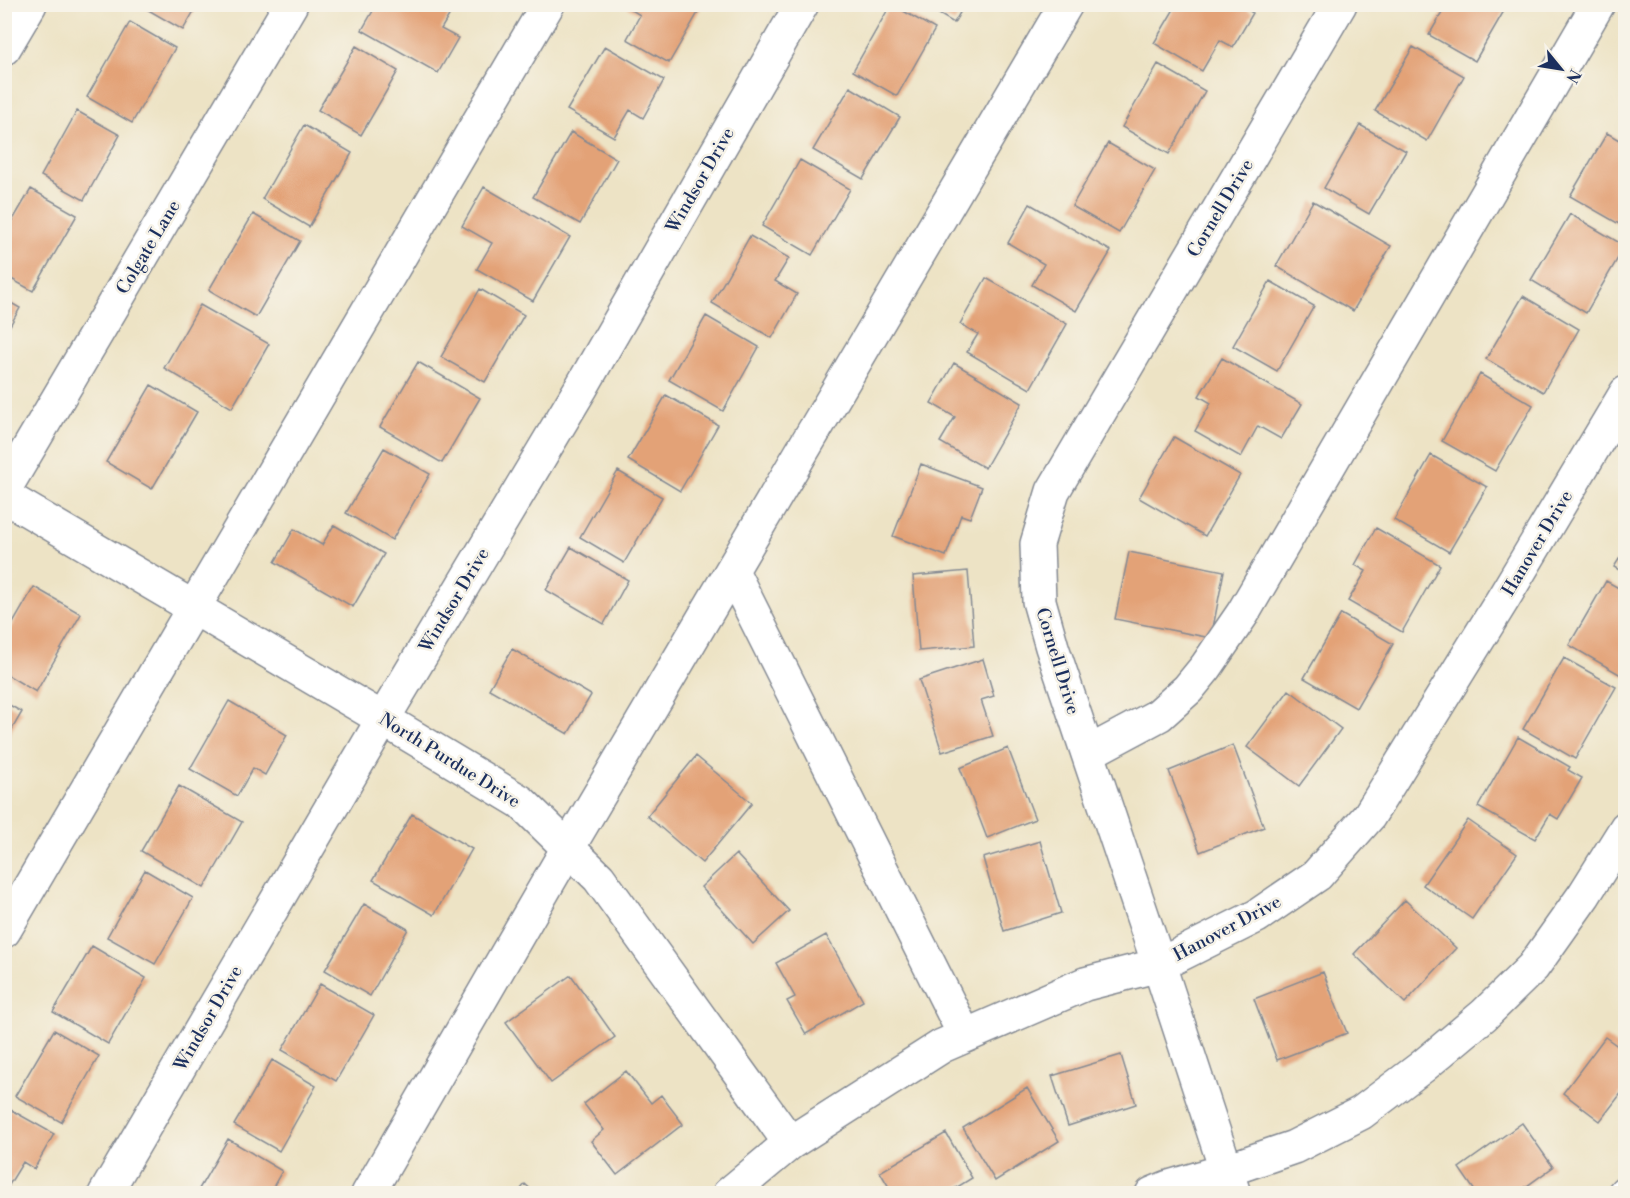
<svg xmlns="http://www.w3.org/2000/svg" width="1630" height="1198" viewBox="0 0 1630 1198" font-family="'Libre Bodoni',serif">
  <style>
    .building { fill: #e3a277 }
    .lines { fill: none; stroke-linecap: round; stroke-linejoin: round }
    .minor-casing { stroke: #848992; stroke-width: 36 }
    .minor { stroke: #fff; stroke-width: 33 }
    .labels { text-anchor: middle; stroke-width: 5; stroke-linejoin: round; paint-order: stroke }
    .street-label { font-size: 18px; fill: #1b2f5e; stroke: #f7f3e8 }
  </style>
  <rect width="100%" height="100%" fill="#f7f3e8"/>
  <filter id="ink" filterUnits="userSpaceOnUse"><feTurbulence type="fractalNoise" baseFrequency=".0167" numOctaves="2"/><feDisplacementMap in="SourceGraphic" scale="12" xChannelSelector="R" yChannelSelector="G"/><feConvolveMatrix kernelMatrix="1 2 1 2 8 2 1 2 1" color-interpolation-filters="sRGB"/></filter>
  <filter id="wash" filterUnits="userSpaceOnUse"><feTurbulence type="fractalNoise" baseFrequency=".008" numOctaves="4" result="noise"/><feDisplacementMap in="SourceGraphic" scale="24" xChannelSelector="R" yChannelSelector="G"/><feGaussianBlur stdDeviation="1.35" result="paint"/><feColorMatrix in="noise" values="0 0 0 0 0 0 0 0 0 0 0 0 0 0 0 0 0 1.4 0 .05"/><feComposite in="paint" operator="in"/></filter>
  <g filter="url(#wash)">
    <rect width="100%" height="100%" fill="#ede3c5"/>
    <g id="blocks">
      <path class="building" d="M138,4H198L183,30Z
        M377,4H456L441,29L458,38L438,73L362,30Z
        M622,4H703L669,63L627,39L640,15Z
        M891,4L935,29L897,96L853,71Z
        M922,4H965L954,23Z
        M1177,4H1238L1253,13L1233,47L1220,40L1202,71L1154,43Z
        M1444,4H1508L1475,61L1429,35L1446,6Z
        M130,22L175,48L132,123L87,97Z
        M356,46L398,71L361,135L318,110Z
        M605,46L664,80L643,118L630,110L614,137L567,110Z
        M1413,47L1464,76L1427,141L1375,111Z
        M1158,64L1205,91L1169,154L1122,127Z
        M850,87L900,117L863,179L813,150Z
        M77,111L120,135L84,200L41,176Z
        M304,125L352,153L309,227L262,199Z
        M1360,125L1406,151L1369,214L1324,188Z
        M571,132L617,159L580,224L533,197Z
        M1607,133L1626,144V228L1570,196Z
        M1108,143L1155,170L1119,233L1072,206Z
        M800,160L850,189L812,255L762,226Z
        M484,187L570,237L533,301L477,269L492,243L462,226Z
        M31,189L77,215L33,291L4,275V235Z
        M1313,201L1391,246L1353,311L1276,266Z
        M1030,204L1111,251L1076,311L1032,285L1044,264L1008,243Z
        M253,214L300,241L256,317L209,290Z
        M1570,214L1625,246L1586,313L1531,280Z
        M750,236L789,258L775,281L797,294L772,338L712,303Z
        M986,278L1067,324L1030,389L967,352L978,334L960,324Z
        M1270,281L1314,306L1277,371L1233,346Z
        M480,289L524,315L485,382L441,357Z
        M1523,296L1579,329L1543,392L1486,359Z
        M4,299L20,308L4,336Z
        M200,305L269,344L232,408L164,368Z
        M706,316L759,347L723,411L669,380Z
        M1222,358L1302,404L1281,439L1258,426L1241,457L1195,431L1211,403L1199,396Z
        M418,362L480,398L442,463L380,427Z
        M954,363L1022,403L985,468L940,442L955,417L931,403Z
        M1480,374L1533,405L1495,471L1442,441Z
        M151,385L197,412L152,489L106,462Z
        M666,395L718,425L680,491L628,460Z
        M1174,437L1240,475L1205,536L1139,498Z
        M384,448L430,474L392,540L346,513Z
        M1431,455L1487,487L1449,552L1394,520Z
        M921,464L982,487L970,518L961,515L946,556L893,536Z
        M618,471L662,497L624,563L580,537Z
        M334,525L384,554L353,607L275,562L294,529L322,545Z
        M1376,528L1440,565L1402,632L1348,601L1366,571L1355,565Z
        M571,547L628,580L604,624L546,590Z
        M1626,548V574L1614,567Z
        M1129,552L1224,571L1211,638L1115,619Z
        M968,571L974,646L919,651L913,576Z
        M1606,581L1626,592V678L1569,645Z
        M34,587L81,614L36,692L4,673V639Z
        M1341,614L1393,644L1356,708L1304,678Z
        M512,649L591,695L568,734L489,689Z
        M1564,658L1616,687L1575,759L1523,729Z
        M983,659L994,696L981,700L993,736L942,752L919,680Z
        M1289,690L1341,729L1299,786L1247,747Z
        M229,701L287,735L265,775L253,768L237,796L190,769Z
        M4,702L22,712L4,743Z
        M1518,737L1570,767L1568,770L1582,778L1558,819L1550,814L1535,839L1478,807Z
        M1233,745L1264,827L1200,852L1169,771Z
        M1008,748L1035,819L987,838L960,768Z
        M696,756L752,803L702,863L647,816Z
        M179,786L242,822L204,888L141,851Z
        M412,814L472,849L434,915L373,880Z
        M1468,820L1517,854L1472,919L1423,885Z
        M1040,841L1061,913L1004,931L983,858Z
        M736,854L789,911L753,944L701,887Z
        M145,870L193,898L155,964L107,937Z
        M1405,900L1456,948L1405,1003L1354,954Z
        M364,904L408,929L370,996L325,970Z
        M826,935L863,1001L806,1034L787,1001L795,997L776,963Z
        M92,946L146,978L108,1044L53,1012Z
        M1323,972L1347,1033L1277,1060L1254,999Z
        M571,975L615,1037L551,1083L506,1022Z
        M320,984L374,1015L336,1081L282,1050Z
        M54,1030L99,1056L61,1122L15,1096Z
        M1605,1037L1626,1052V1087L1600,1121L1563,1093Z
        M1121,1055L1136,1104L1068,1126L1052,1076Z
        M272,1060L316,1086L279,1151L234,1125Z
        M626,1071L651,1103L661,1095L683,1124L617,1175L591,1141L604,1130L584,1104Z
        M1027,1088L1059,1141L995,1181L963,1128Z
        M4,1106L54,1134L34,1169L23,1162L4,1193Z
        M1522,1123L1553,1167L1516,1194H1477L1459,1168Z
        M946,1133L972,1178L946,1194H893L880,1172Z
        M228,1139L282,1171L269,1194H196Z
        M525,1184L536,1194H517Z
        M869,1188L873,1194H860Z"/>
    </g>
  </g>
  <g filter="url(#ink)">
    <use href="#blocks" fill-opacity="0" stroke="#848992" stroke-width="1.5"/>
    <g class="lines">
      <defs>
        <path id="minor" d="M4,48L30,4
          M4,490L291,4
          M4,496L383,719L521,802L599,878L790,1143
          M732,571L965,1036
          M1088,753L1159,715L1188,689L1206,667L1243,613L1598,4
          M4,931L548,4
          M105,1194L383,719L581,388L802,4
          M368,1194L568,848L1066,4
          M729,1194L790,1143L942,1046L1085,984L1159,965L1257,916L1317,875L1369,816L1503,599L1626,393
          M1152,1194L1169,1187L1227,1170L1294,1147L1361,1113L1422,1067L1484,1015L1533,967L1584,895L1626,828
          M1234,1194L1159,965L1052,647L1039,601L1037,544L1053,491L1340,4
          M1624,1194L1626,1192"/>
      </defs>
      <use href="#minor" class="minor-casing"/>
      <use href="#minor" class="minor"/>
    </g>
  </g>
  <g class="labels">
    <g class="street-label">
      <text transform="translate(700 180) rotate(-60)" y="6">Windsor Drive</text>
      <text transform="translate(1220 208) rotate(-59)" y="6">Cornell Drive</text>
      <text transform="translate(148 247) rotate(-59)" y="6">Colgate Lane</text>
      <text transform="translate(1537 543) rotate(-59)" y="6">Hanover Drive</text>
      <text transform="translate(454 600) rotate(-59)" y="6">Windsor Drive</text>
      <text transform="translate(1058 661) rotate(73)" y="6">Cornell Drive</text>
      <text transform="translate(450 760) rotate(32)" y="6">North Purdue Drive</text>
      <text transform="translate(1227 928) rotate(-28)" y="6">Hanover Drive</text>
      <text transform="translate(208 1018) rotate(-60)" y="6">Windsor Drive</text>
    </g>
  </g>
  <rect width="1630" height="1198" fill="none" stroke="#f7f3e8" stroke-width="24"/>
  <g transform="translate(1561 69) rotate(120)" stroke="#f7f3e8" stroke-width="4.5" paint-order="stroke">
  <path d="M0-4.5L10 22L0 15L-10 22Z" fill="#1b2f5e"/>
  <text y="-9" font-size="16" font-weight="bold" text-anchor="middle" fill="#1b2f5e">N</text>
  </g>
</svg>
